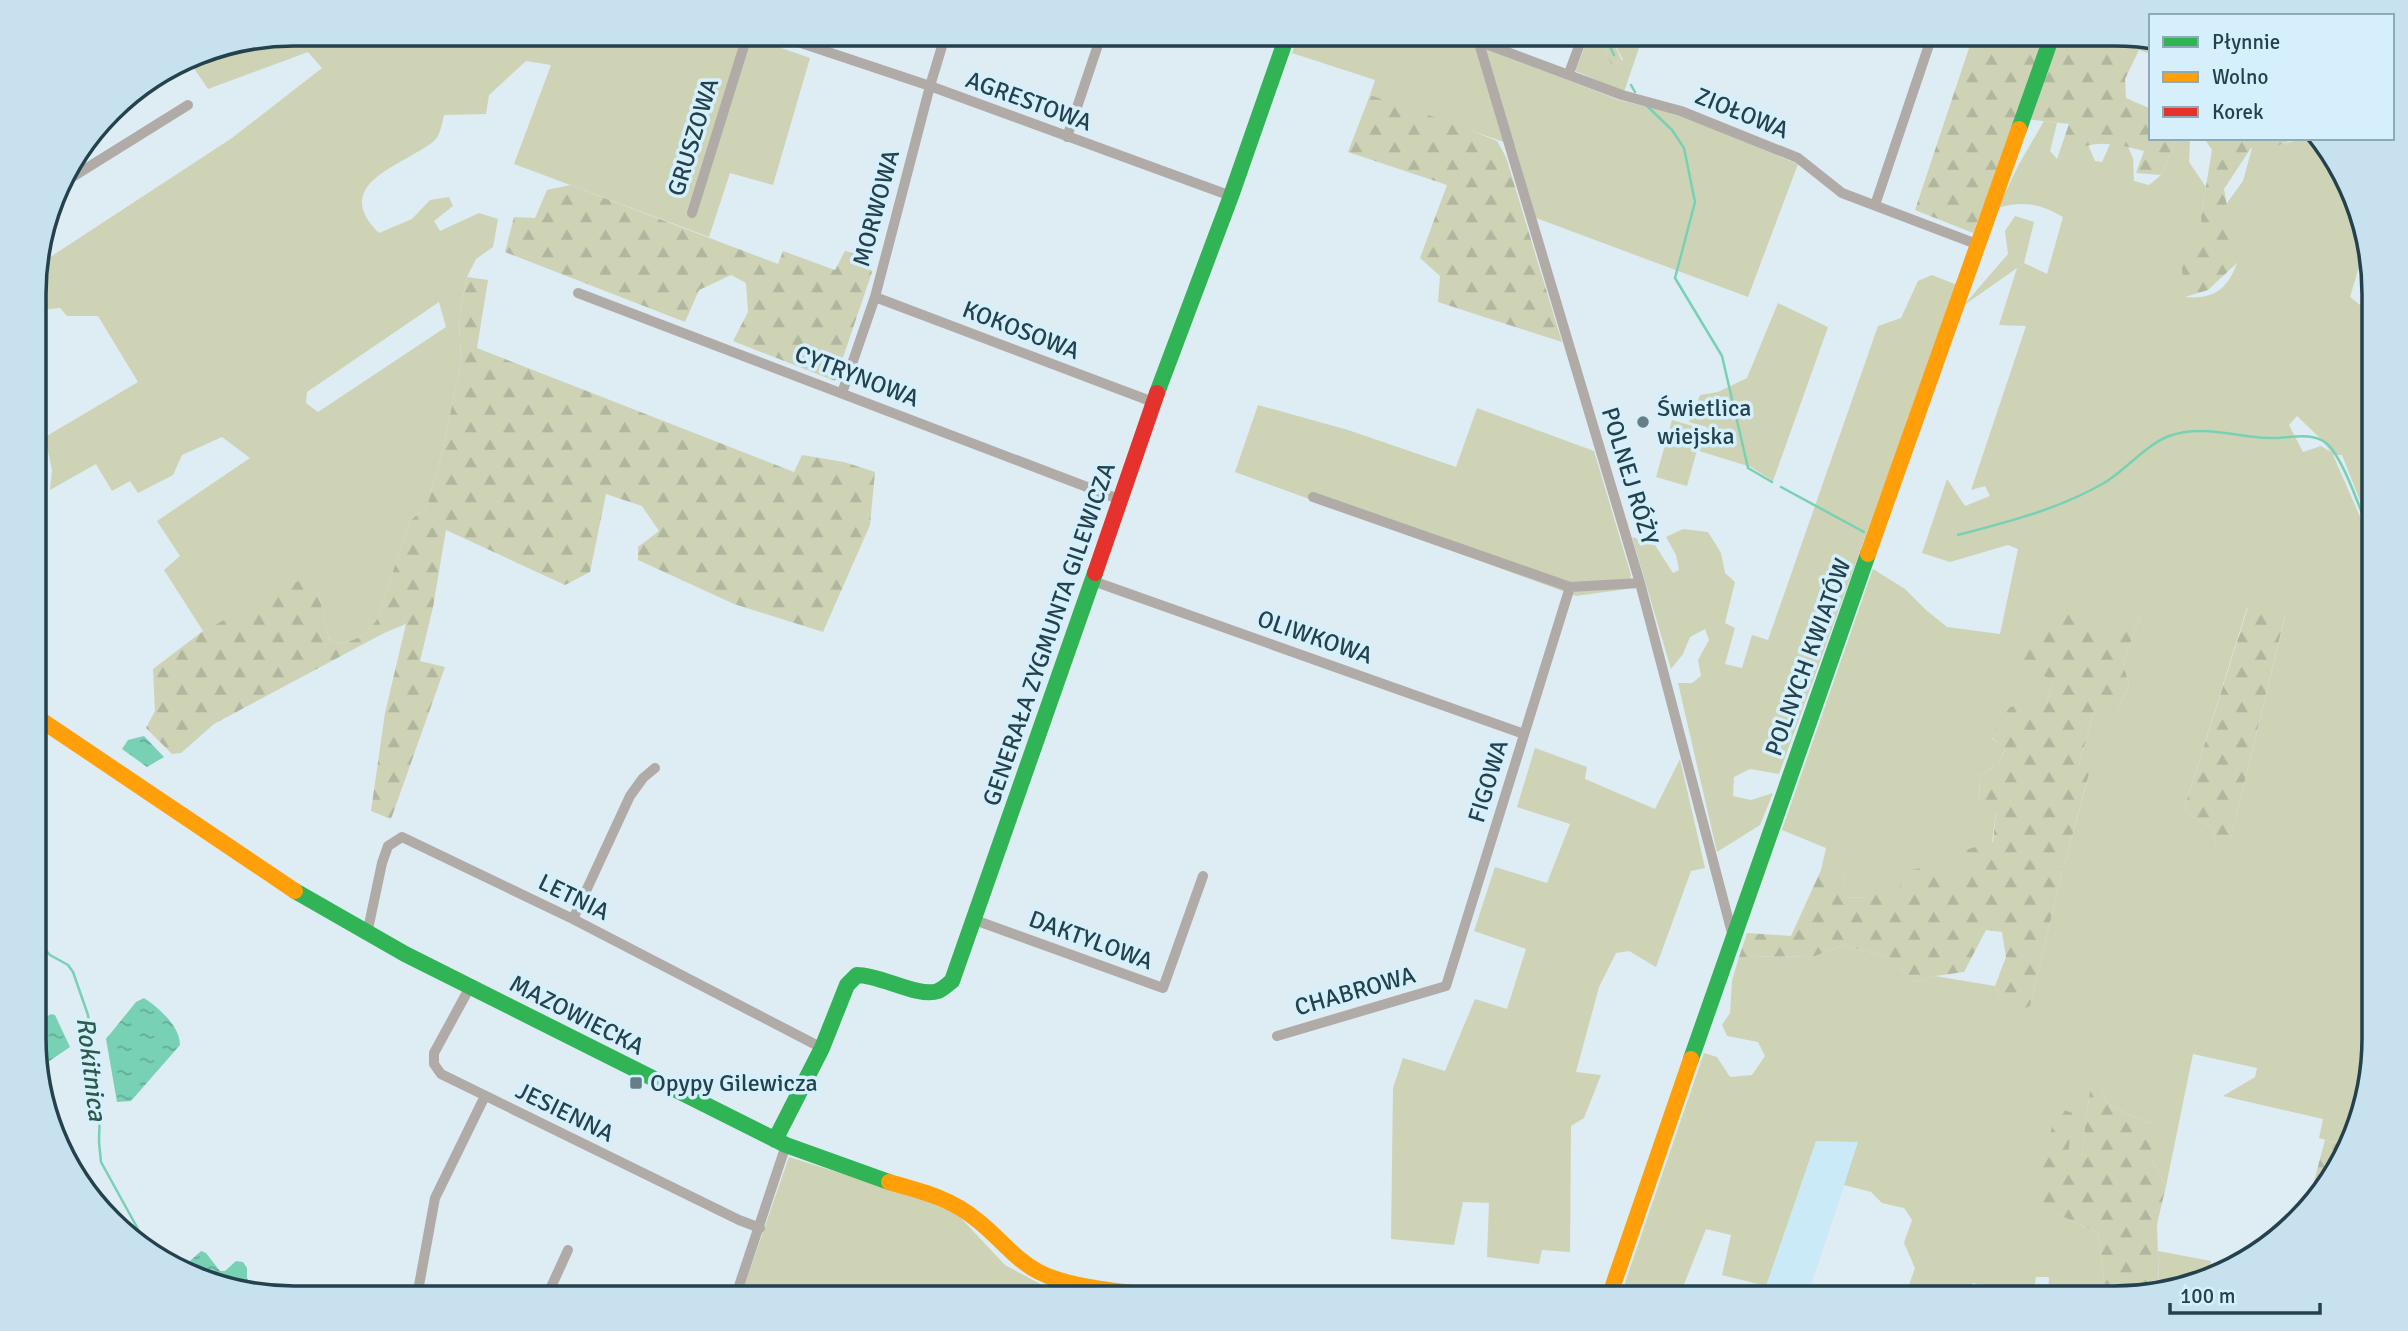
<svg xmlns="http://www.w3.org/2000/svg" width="2408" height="1331" viewBox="0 0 2408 1331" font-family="Signika,sans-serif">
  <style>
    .built { fill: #caeaf8 }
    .green { fill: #ced3b6; fill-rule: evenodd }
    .forest { fill: url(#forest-firs) }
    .water { fill: url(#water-ripples) }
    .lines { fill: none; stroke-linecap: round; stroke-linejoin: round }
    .stream { stroke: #79d1b5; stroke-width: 2.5 }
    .street { stroke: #b1aba8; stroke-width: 10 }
    .fast { stroke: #30b455; stroke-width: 16 }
    .slow { stroke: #ff9f0a; stroke-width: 16 }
    .jam { stroke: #e5322d; stroke-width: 16 }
    .poi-dot { fill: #657e88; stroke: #d5f0fc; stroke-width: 2.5 }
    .labels { text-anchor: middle; stroke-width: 7; stroke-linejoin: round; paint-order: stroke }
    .street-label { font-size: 24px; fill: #24424e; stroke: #d5f0fc }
    .poi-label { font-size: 24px; fill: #24424e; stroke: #d5f0fc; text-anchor: start }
    .water-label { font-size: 26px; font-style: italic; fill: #2c5c49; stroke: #d5f0fc }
    .rim { fill: none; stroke: #24424e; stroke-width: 3.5 }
  </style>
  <defs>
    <pattern id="forest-firs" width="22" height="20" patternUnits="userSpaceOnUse" patternTransform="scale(1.75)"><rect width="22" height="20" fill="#ced3b6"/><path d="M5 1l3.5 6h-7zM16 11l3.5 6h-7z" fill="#b1b69e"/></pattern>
    <pattern id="water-ripples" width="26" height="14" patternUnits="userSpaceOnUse" patternTransform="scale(1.75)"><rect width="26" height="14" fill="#79d1b5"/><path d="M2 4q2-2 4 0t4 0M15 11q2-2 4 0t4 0" fill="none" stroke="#63ab95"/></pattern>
  </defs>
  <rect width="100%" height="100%" fill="#deecf3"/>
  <path class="built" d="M1816,1141L1859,1142L1807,1297H1762Z"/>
  <path class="green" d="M294,33H738L810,58L773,185L730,173L709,237L514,164L551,65L526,61L489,95L486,114L444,115C442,123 440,136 434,141C405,165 328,183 379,233L412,219L430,200L449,197L453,206L434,221L440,231L479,213L498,219L493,247L476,259L467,277L459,317L461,363L441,457L427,506L410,521L376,621L363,636L342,644L329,639L314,574L203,631L164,570L180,556L157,521L250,458L222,437L182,455L173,475L138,493L130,481L112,491L96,464L50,490L52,470L45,437L138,382L98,316H67L60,308L41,310L35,314V267L232,138L322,68L308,52L208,89L187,58L194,53ZM439,302L446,327L318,412L306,403L307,392Z
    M1299,33H1447L1619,100L1677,114L1798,164L1748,297L1536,218L1515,146L1370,95L1375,80L1292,53Z
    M1609,33H1644L1624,92L1575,71L1590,34L1600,39L1612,66L1623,60Z
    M2044,121L2057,123L2050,151L2057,159L2079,147L2088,145L2095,161L2102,162L2111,142L2128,147L2133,158L2134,181L2149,185L2161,175L2177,138H2185L2190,142L2189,162L2206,187L2201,216L2203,235L2185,297C2213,300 2228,289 2237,263L2221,220L2227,203L2243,181L2252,148C2276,148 2295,138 2319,138L2331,149L2361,210L2367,240L2350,297L2374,316V1054L2346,1146L2319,1138L2323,1119L2223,1096L2255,1077L2257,1068L2193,1054L2166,1186L2151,1157V1124L2110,1106L2100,1090H2090L2081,1159L2068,1158L2053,1212L2098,1233L2106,1297H2048L2049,1277H2036L2033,1297H2004L2005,1292L1973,1283L1967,1297L1935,1295L1934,1297H1905L1915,1268L1904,1243L1912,1220L1904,1208L1882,1203L1871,1192L1844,1185L1858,1142L1816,1141L1766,1286L1722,1275L1731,1235L1706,1229L1679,1297H1620L1704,1053L1717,1057L1730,1077L1752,1075L1765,1056L1758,1042L1727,1036L1722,1025L1730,1013L1732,981L1739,957L1815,956L1843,945L1888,957L1915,982L1935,976L1995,986L1999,996L2030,1006L2062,873L2089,775L2079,764L2094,712H2117L2129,685L2123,663L2141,614H2121L2105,636L2054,681L2046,704L1992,738L2005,749L1998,764L1980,776L1979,804L1996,811L1992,843L1957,883L1865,898L1843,897L1845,879L1840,870H1821L1826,848L1782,830L1873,569L1905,589L1926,610L1947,627L2000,634L2018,549L2008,545L1950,562L1922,553L1947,479L1965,506L1990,496L1985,486L1971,490L2026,326L1999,325L2017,268L1963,306L2008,254L2005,231L2015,216L2034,222L2024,263L2047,274L2063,217C2042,204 2021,200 1998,208L2019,164ZM2297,416L2322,440L2331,452L2321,446L2303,452L2289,425ZM2333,455H2342L2368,521L2365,528ZM2247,608L2285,617L2230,842L2216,846L2213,829L2187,813L2185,806Z
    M1932,275L1957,285L1779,774L1750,769L1734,777L1733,796L1751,800L1773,793L1760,825L1717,852L1678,683H1692L1701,676L1698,660L1709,640L1705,629L1690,637L1683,654L1671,669L1632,537L1655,545L1673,573L1679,570L1676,555L1666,537L1683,529L1708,532L1721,553L1725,573L1735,582L1725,623L1735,628L1725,664L1742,668L1752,635L1768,640L1878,326L1901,318L1918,281Z
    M1778,303L1828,327L1773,481L1751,467L1699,451L1707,427L1689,422L1700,395L1718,392L1747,378Z
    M1258,405L1348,430L1456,467L1477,408L1594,451L1631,575L1627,589L1576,596L1235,472Z
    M1672,420L1703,429L1687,486L1656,477Z
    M1535,748L1587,767L1585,779L1655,809L1680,759L1705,868L1691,871L1656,967L1629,951L1616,953L1599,987L1576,1072L1601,1075L1584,1118L1571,1126L1570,1252L1542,1250L1539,1264L1487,1257L1489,1203L1463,1202L1454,1245L1391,1239L1393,1088L1403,1058L1445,1071L1475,999L1507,1009L1526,949L1474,931L1495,867L1547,883L1570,824L1517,807Z
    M789,1157L926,1200L959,1216L1005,1265L1046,1287L1097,1298H740Z
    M2158,1251L2211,1261L2208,1279L2198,1284L2159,1292Z"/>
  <path class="forest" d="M1589,33H1609L1622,61L1612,66L1600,39Z
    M1974,33H2115L2151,38V54L2139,50L2125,79L2126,98L2151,109V138H2177L2161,175L2136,173L2144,151C2106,141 2092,139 2057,159L2069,124L2017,118L1973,233L1915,210Z
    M1370,95L1463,127L1497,141L1506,157L1562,342L1438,302L1440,276L1420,258L1447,185L1348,152Z
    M2204,138H2297L2272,148H2251L2224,189L2237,263L2208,290L2185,297L2180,250L2202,235L2201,216L2212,150Z
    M570,185L778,264L783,251L835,270L845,251L862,255L872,272L835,381L733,341L748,312L746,283L731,275L699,290L685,322L505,252L514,217L535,218L547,190Z
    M467,277L488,280L477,348L794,472L802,455L844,462L875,472L870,525L823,632L734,604L638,560V547L659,531L642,506L606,494L590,572L565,585L446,530L433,607L420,661L445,667L391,819L371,811L385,713L406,624L384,633L214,724L181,753L172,754L146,728L155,711L153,669L203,631L314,573L329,639L342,644L363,636L376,621L410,521L427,506L441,457L461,363L459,317Z
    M2135,606L2141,614L2123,663L2129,685L2117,712H2094L2079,764L2089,774L2062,873L2030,1006L2017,1011L1999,996L1995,986L2006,957L2002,932L1986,930L1964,972L1935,976L1915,982L1888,957L1843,945L1815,956L1739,957L1747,933L1791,936L1821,870H1840L1845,879L1844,897L1865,898L1879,887L1898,892L1905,871L1928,867L1957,882L1965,850L1993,842L1996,812L1979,804L1980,776L1998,764L2005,750L1992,737L2009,708L2030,698L2046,704L2054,681L2019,663L2027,635L2048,614L2071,613L2105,635L2121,614Z
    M2248,607L2285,616L2230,842L2221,850L2216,846L2213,829L2187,813L2185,806Z
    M2090,1090H2100L2110,1106L2151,1124V1157L2166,1186L2157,1224L2159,1292L2131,1297H2106L2098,1233L2053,1212L2036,1197L2055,1114L2062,1109L2072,1113L2068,1158H2081Z
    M2325,1140L2346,1146L2340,1167L2309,1200Z"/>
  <path class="water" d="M144,736L164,757L147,767L122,749L128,740Z
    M144,998C159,1008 180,1026 180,1045L131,1101L117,1102L106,1039L136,1002Z
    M51,1014L55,1015L70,1047L48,1062L35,1040V1023Z
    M201,1251L206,1253L220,1271H225L236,1261L243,1262L247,1268V1278L256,1293L226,1289L180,1270Z"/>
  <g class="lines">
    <path class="stream" d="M1604,33L1614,55
      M1631,85L1635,92
      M1647,106L1672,130L1684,148L1695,202L1675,278L1722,356L1748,468L1772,482
      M1781,487L1864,532
      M1958,535C2008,522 2059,509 2104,483C2126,470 2144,446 2169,436C2202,424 2235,437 2269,438C2287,439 2311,431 2326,443C2344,457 2364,521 2374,544
      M35,938L50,955L68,965L73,972L88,1015L100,1105L99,1142L101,1162L149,1249
      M2363,1022L2374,1030"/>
    <path class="street" d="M771,33L930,86L1231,196
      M1476,33L1640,583L1732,933
      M1478,41L1622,95L1681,111L1798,158L1842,193L1979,245
      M1569,73L1584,33
      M1067,137L1102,33
      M58,186L188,105
      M1875,205L1933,33
      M692,213L748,33
      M578,293L1121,500
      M875,297L1153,402
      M842,393L875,297L930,86L946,33
      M1313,497L1570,587L1640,583
      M1093,581L1524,734
      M573,919L630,796L643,778L655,768
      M972,919L1163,988L1203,876
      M367,934L382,863L388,846L402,837L573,919L822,1048
      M470,987L434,1053V1064L441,1074L739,1220L760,1228
      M1277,1036L1446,986L1570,587
      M420,1298L418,1291L435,1198L485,1096
      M546,1298L568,1250
      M735,1298L786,1145"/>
    <path class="fast" d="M2019,129L2053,33
      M1157,393L1231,196L1288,33
      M295,891L405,954L786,1145L889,1182
      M1691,1059L1868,554
      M775,1140L822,1048L847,985L857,975C881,975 918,998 938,991C943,989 948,984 952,981L1095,573"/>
    <path class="slow" d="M1868,554L2019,129
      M35,716L295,891
      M889,1182C921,1191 951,1198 977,1220C999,1237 1014,1259 1039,1272C1072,1289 1129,1292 1166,1297
      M1609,1297L1691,1059"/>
    <path class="jam" d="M1095,573L1157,393"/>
  </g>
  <g class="poi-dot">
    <circle cx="1643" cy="422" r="7"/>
    <rect x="629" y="1076" width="14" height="14" rx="3.5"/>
  </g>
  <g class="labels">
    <g class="street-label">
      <text transform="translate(1029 101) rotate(20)" y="8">AGRESTOWA</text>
      <text transform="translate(1742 113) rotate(22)" y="8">ZIOŁOWA</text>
      <text transform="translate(693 137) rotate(-73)" y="8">GRUSZOWA</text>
      <text transform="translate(876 208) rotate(-75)" y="8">MORWOWA</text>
      <text transform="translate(1021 330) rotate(21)" y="8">KOKOSOWA</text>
      <text transform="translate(857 376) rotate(21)" y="8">CYTRYNOWA</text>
      <text transform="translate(1630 476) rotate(73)" y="8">POLNEJ RÓŻY</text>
      <text transform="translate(1049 634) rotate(-71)" y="8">GENERAŁA ZYGMUNTA GILEWICZA</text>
      <text transform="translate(1315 637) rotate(19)" y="8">OLIWKOWA</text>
      <text transform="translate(1808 657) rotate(-70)" y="8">POLNYCH KWIATÓW</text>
      <text transform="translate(1488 781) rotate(-73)" y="8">FIGOWA</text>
      <text transform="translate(574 897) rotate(26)" y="8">LETNIA</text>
      <text transform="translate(1091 940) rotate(20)" y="8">DAKTYLOWA</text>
      <text transform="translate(1355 991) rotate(-16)" y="8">CHABROWA</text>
      <text transform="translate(577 1015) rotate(27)" y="8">MAZOWIECKA</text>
      <text transform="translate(565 1112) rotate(26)" y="8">JESIENNA</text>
    </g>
    <g class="poi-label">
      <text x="1657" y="416">Świetlica<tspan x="1657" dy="28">wiejska</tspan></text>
      <text x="650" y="1091">Opypy Gilewicza</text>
    </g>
    <g class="water-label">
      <text transform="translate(92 1069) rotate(83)" y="9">Rokitnica</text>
    </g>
  </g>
  <path d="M0 0H2408V1331H0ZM294 46H2114A248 248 0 0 1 2362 294V1038A248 248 0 0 1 2114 1286H294A248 248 0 0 1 46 1038V294A248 248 0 0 1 294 46Z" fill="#c7e2ee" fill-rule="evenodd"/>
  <path class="rim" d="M294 46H2114A248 248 0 0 1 2362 294V1038A248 248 0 0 1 2114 1286H294A248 248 0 0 1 46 1038V294A248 248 0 0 1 294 46Z"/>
  <rect x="2149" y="14" width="245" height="126" fill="#d5f0fc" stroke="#8eaab6" stroke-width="2"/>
  <rect x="2163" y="37" width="35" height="10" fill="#30b455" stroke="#8eaab6" stroke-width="2"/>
  <text x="2212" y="49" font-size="21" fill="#24424e">Płynnie</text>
  <rect x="2163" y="72" width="35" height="10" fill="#ff9f0a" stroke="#8eaab6" stroke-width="2"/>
  <text x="2212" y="84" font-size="21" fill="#24424e">Wolno</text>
  <rect x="2163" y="107" width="35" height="10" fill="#e5322d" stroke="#8eaab6" stroke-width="2"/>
  <text x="2212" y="119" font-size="21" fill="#24424e">Korek</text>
  <path d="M2170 1303v10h150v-10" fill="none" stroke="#24424e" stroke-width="3.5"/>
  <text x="2180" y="1303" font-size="21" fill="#24424e" stroke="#d5f0fc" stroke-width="5" paint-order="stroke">100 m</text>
</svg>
